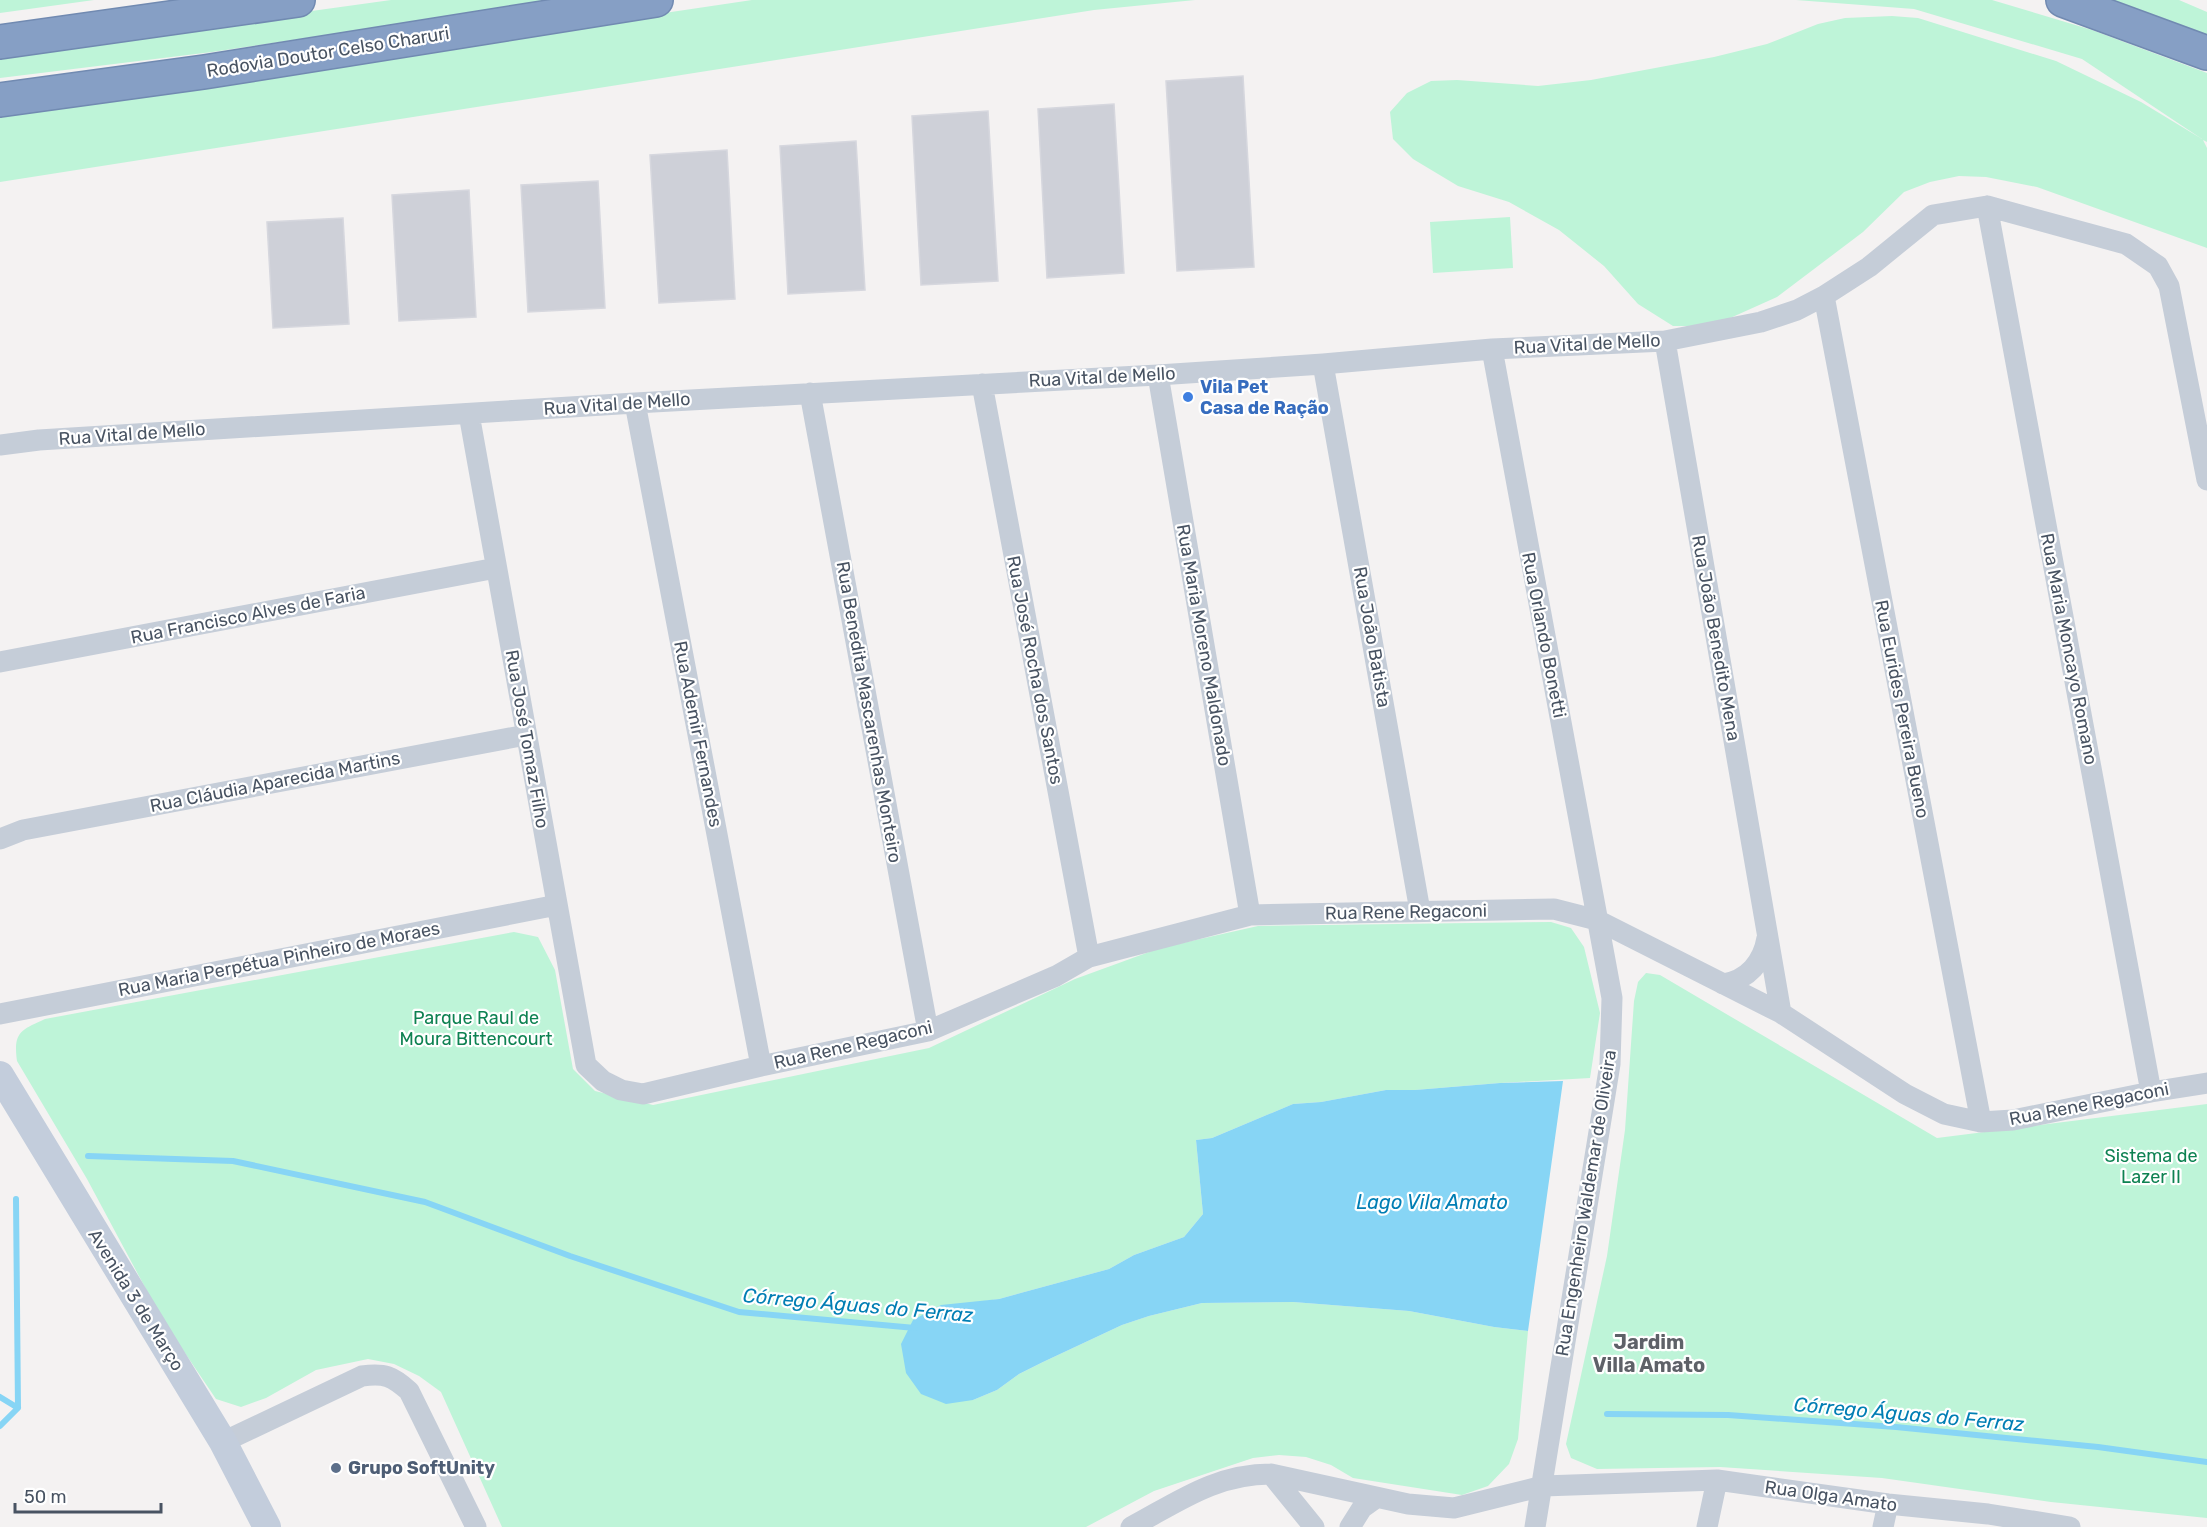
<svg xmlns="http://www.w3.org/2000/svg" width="2207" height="1527" viewBox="0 0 2207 1527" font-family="Rubik,sans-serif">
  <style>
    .green { fill: #bef4d8 }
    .water { fill: #87d5f5 }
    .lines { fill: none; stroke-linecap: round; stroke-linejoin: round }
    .stream { stroke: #87d5f5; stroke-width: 6 }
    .building { fill: #ced0d8; stroke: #d6d7de; stroke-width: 1.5 }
    .highway-casing { stroke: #718ab1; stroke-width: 36 }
    .street { stroke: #c5cdd8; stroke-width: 21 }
    .secondary { stroke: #c3cddc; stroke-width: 28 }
    .highway { stroke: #869fc5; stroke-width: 33 }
    .shop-dot { fill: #3f7fe0; stroke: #fff; stroke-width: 2 }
    .service-dot { fill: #5c6f8a; stroke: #fff; stroke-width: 2 }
    .labels { text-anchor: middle; stroke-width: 4.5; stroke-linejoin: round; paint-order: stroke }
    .street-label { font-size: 18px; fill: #485362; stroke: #fff }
    .shop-label { font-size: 18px; font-weight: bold; fill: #366cbe; stroke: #fff; text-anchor: start }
    .park-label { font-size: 18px; fill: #0e8252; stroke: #fff }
    .service-label { font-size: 18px; font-weight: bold; fill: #4e5e75; stroke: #fff; text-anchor: start }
    .water-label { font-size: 20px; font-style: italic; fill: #017eb4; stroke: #fff }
    .neighbourhood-label { font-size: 20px; font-weight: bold; fill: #5e6168; stroke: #fff }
  </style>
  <rect width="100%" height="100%" fill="#f4f2f2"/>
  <path class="green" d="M0,0H94L0,13Z
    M391,0H564L212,52L0,78V54Z
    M752,0H1195L1094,10L0,182V112Z
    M1796,0H1992L2092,30L2207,73V142L2203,140L2207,148V248L2037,187L1986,177L1959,176L1930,182L1904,192L1863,232L1777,297L1728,319L1701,326H1673L1638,304L1604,266L1559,230L1509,202L1458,186L1413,159L1393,139L1390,112L1407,93L1431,81L1457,80L1538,86L1591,80L1714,57L1767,44L1818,24L1845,18L1892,16L1918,18L2056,61L2141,102L2202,139L2082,59L1914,9Z
    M2105,0H2179L2207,12V39Z
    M1510,217L1513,268L1433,273L1430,222Z
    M1551,922L1571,928L1584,947L1600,1013L1590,1078L1500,1083L1415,1090H1386L1321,1102L1293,1104L1212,1138L1196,1140L1203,1214L1184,1237L1134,1255L1109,1269L999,1299L972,1303L973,1400L997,1390L1019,1374L1043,1362L1122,1325L1149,1316L1202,1303L1293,1302L1409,1311L1494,1327L1528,1331L1518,1439L1509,1464L1488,1486L1462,1495L1353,1478L1331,1465L1306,1457L1279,1455L1253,1458L1154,1491L1086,1527H502L441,1392L419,1376L394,1364L368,1359L316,1370L266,1398L241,1407L216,1399L162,1319L87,1179L17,1061C13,1032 21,1030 45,1019L514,932L538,937L555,970L573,1069L595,1091L653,1105L929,1048L1075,979L1160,948L1258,926Z
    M1646,973L1660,975L1937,1138L2207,1104V1518L2051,1502L1882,1478L1720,1467L1597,1469L1571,1458L1566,1444L1607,1256L1625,1130L1634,1001L1638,982Z"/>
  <path class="water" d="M1563,1081L1528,1331L1494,1327L1409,1311L1293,1302L1202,1303L1149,1316L1122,1325L1043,1362L1019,1374L997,1390L973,1400L946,1404L921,1394L906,1373L901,1344L913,1320L941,1305L999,1299L1109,1269L1134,1255L1184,1237L1203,1214L1196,1140L1212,1138L1293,1104L1321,1102L1386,1090H1415L1500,1083Z"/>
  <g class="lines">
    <path class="stream" d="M88,1156L233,1161L425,1202L570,1256L739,1312L915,1328
      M0,1397L18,1408
      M1607,1414L1728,1415L1896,1427L2098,1447L2207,1462
      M0,1426L18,1408L16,1199"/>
  </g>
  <path class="building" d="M1243,76L1254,267L1177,271L1166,81Z
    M1114,104L1124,273L1047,278L1038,109Z
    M988,111L998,281L921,285L912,116Z
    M856,141L865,290L788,294L780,146Z
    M727,150L735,299L659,303L650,155Z
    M598,181L605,308L528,312L521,185Z
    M469,190L476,317L399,321L392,195Z
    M343,218L349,324L273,328L267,222Z"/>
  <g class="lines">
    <defs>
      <path id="highway" d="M2063,0L2207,53
        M0,42L298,0
        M0,100L204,72L656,0"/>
    </defs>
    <use href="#highway" class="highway-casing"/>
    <path class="street" d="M1987,206L2151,1092
      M1824,296L1981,1122
      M1665,341L1781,1013
      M1492,349L1612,998L1610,1064L1535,1527
      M1323,364L1420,911
      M1158,375L1250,915
      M982,384L1089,957
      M810,393L928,1031
      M635,403L761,1066
      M469,414L586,1065L603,1081L621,1090L643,1094L761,1066L928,1031L1056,976L1089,957L1250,915L1554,909L1597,920L1781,1013L1905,1094L1944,1114L1981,1122L2013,1120L2151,1092L2207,1083
      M0,445L39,440L635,403L1158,375L1323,364L1492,349L1665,341L1761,322L1797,310L1824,296L1869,267L1933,215L1987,206L2126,244L2158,266L2169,286L2207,480
      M0,662L496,568
      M0,839L23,830L526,735
      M1723,984C1748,980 1763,962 1767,938
      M0,1014L557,905
      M223,1442L362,1376C385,1373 392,1376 409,1391L476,1527
      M1271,1474L1314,1527
      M1131,1527C1178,1502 1215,1474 1271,1474L1408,1504L1454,1508L1543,1486L1717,1480L1888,1504L1988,1514L2070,1527
      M1350,1527L1362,1508L1376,1498
      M1707,1527L1717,1480
      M1883,1527L1888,1504"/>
    <path class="secondary" d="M0,1075L223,1442L267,1527"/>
    <use href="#highway" class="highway"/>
  </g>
  <circle class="shop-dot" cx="1188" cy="397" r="6"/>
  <circle class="service-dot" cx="336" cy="1468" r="6"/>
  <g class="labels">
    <g class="street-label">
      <text transform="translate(328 52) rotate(-9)" y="6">Rodovia Doutor Celso Charuri</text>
      <text transform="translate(1587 344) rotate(-3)" y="6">Rua Vital de Mello</text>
      <text transform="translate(1102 377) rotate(-3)" y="6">Rua Vital de Mello</text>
      <text transform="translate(617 404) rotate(-4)" y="6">Rua Vital de Mello</text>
      <text transform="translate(132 434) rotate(-4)" y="6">Rua Vital de Mello</text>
      <text transform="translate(248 615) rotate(-11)" y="6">Rua Francisco Alves de Faria</text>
      <text transform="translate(1544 635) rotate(79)" y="6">Rua Orlando Bonetti</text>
      <text transform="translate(1372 637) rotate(80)" y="6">Rua João Batista</text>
      <text transform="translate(1716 638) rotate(80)" y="6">Rua João Benedito Mena</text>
      <text transform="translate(1204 645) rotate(80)" y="6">Rua Maria Moreno Maldonado</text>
      <text transform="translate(2069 649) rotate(79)" y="6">Rua Maria Moncayo Romano</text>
      <text transform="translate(1035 670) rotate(79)" y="6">Rua José Rocha dos Santos</text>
      <text transform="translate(1902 709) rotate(79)" y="6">Rua Eurides Pereira Bueno</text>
      <text transform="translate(869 712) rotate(80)" y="6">Rua Benedita Mascarenhas Monteiro</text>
      <text transform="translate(698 734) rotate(79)" y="6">Rua Ademir Fernandes</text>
      <text transform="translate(527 739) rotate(80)" y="6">Rua José Tomaz Filho</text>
      <text transform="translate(275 782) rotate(-11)" y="6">Rua Cláudia Aparecida Martins</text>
      <text transform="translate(1406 912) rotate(-1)" y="6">Rua Rene Regaconi</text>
      <text transform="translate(279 959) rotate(-11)" y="6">Rua Maria Perpétua Pinheiro de Moraes</text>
      <text transform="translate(853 1045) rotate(-13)" y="6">Rua Rene Regaconi</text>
      <text transform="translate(2089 1104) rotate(-11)" y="6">Rua Rene Regaconi</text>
      <text transform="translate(1586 1203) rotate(-81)" y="6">Rua Engenheiro Waldemar de Oliveira</text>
      <text transform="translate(136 1300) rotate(58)" y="6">Avenida 3 de Março</text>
      <text transform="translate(1831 1496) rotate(8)" y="6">Rua Olga Amato</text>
    </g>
    <g class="shop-label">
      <text x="1200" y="393">Vila Pet<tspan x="1200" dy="21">Casa de Ração</tspan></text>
    </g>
    <g class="park-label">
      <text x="476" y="1024">Parque Raul de<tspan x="476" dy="21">Moura Bittencourt</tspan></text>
      <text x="2151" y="1162">Sistema de<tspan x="2151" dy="21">Lazer II</tspan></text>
    </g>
    <g class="service-label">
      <text x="348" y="1474">Grupo SoftUnity</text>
    </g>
    <g class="water-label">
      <text x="1432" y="1209">Lago Vila Amato</text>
      <text transform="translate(858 1305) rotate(5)" y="7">Córrego Águas do Ferraz</text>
      <text transform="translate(1909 1414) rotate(5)" y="7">Córrego Águas do Ferraz</text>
    </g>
    <g class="neighbourhood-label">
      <text x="1649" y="1349">Jardim<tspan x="1649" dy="23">Villa Amato</tspan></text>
    </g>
  </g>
  <path d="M15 1503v9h146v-9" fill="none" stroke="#485362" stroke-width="3"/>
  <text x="24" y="1503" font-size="18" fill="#485362" stroke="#ffffff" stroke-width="4.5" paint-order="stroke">50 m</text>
</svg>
